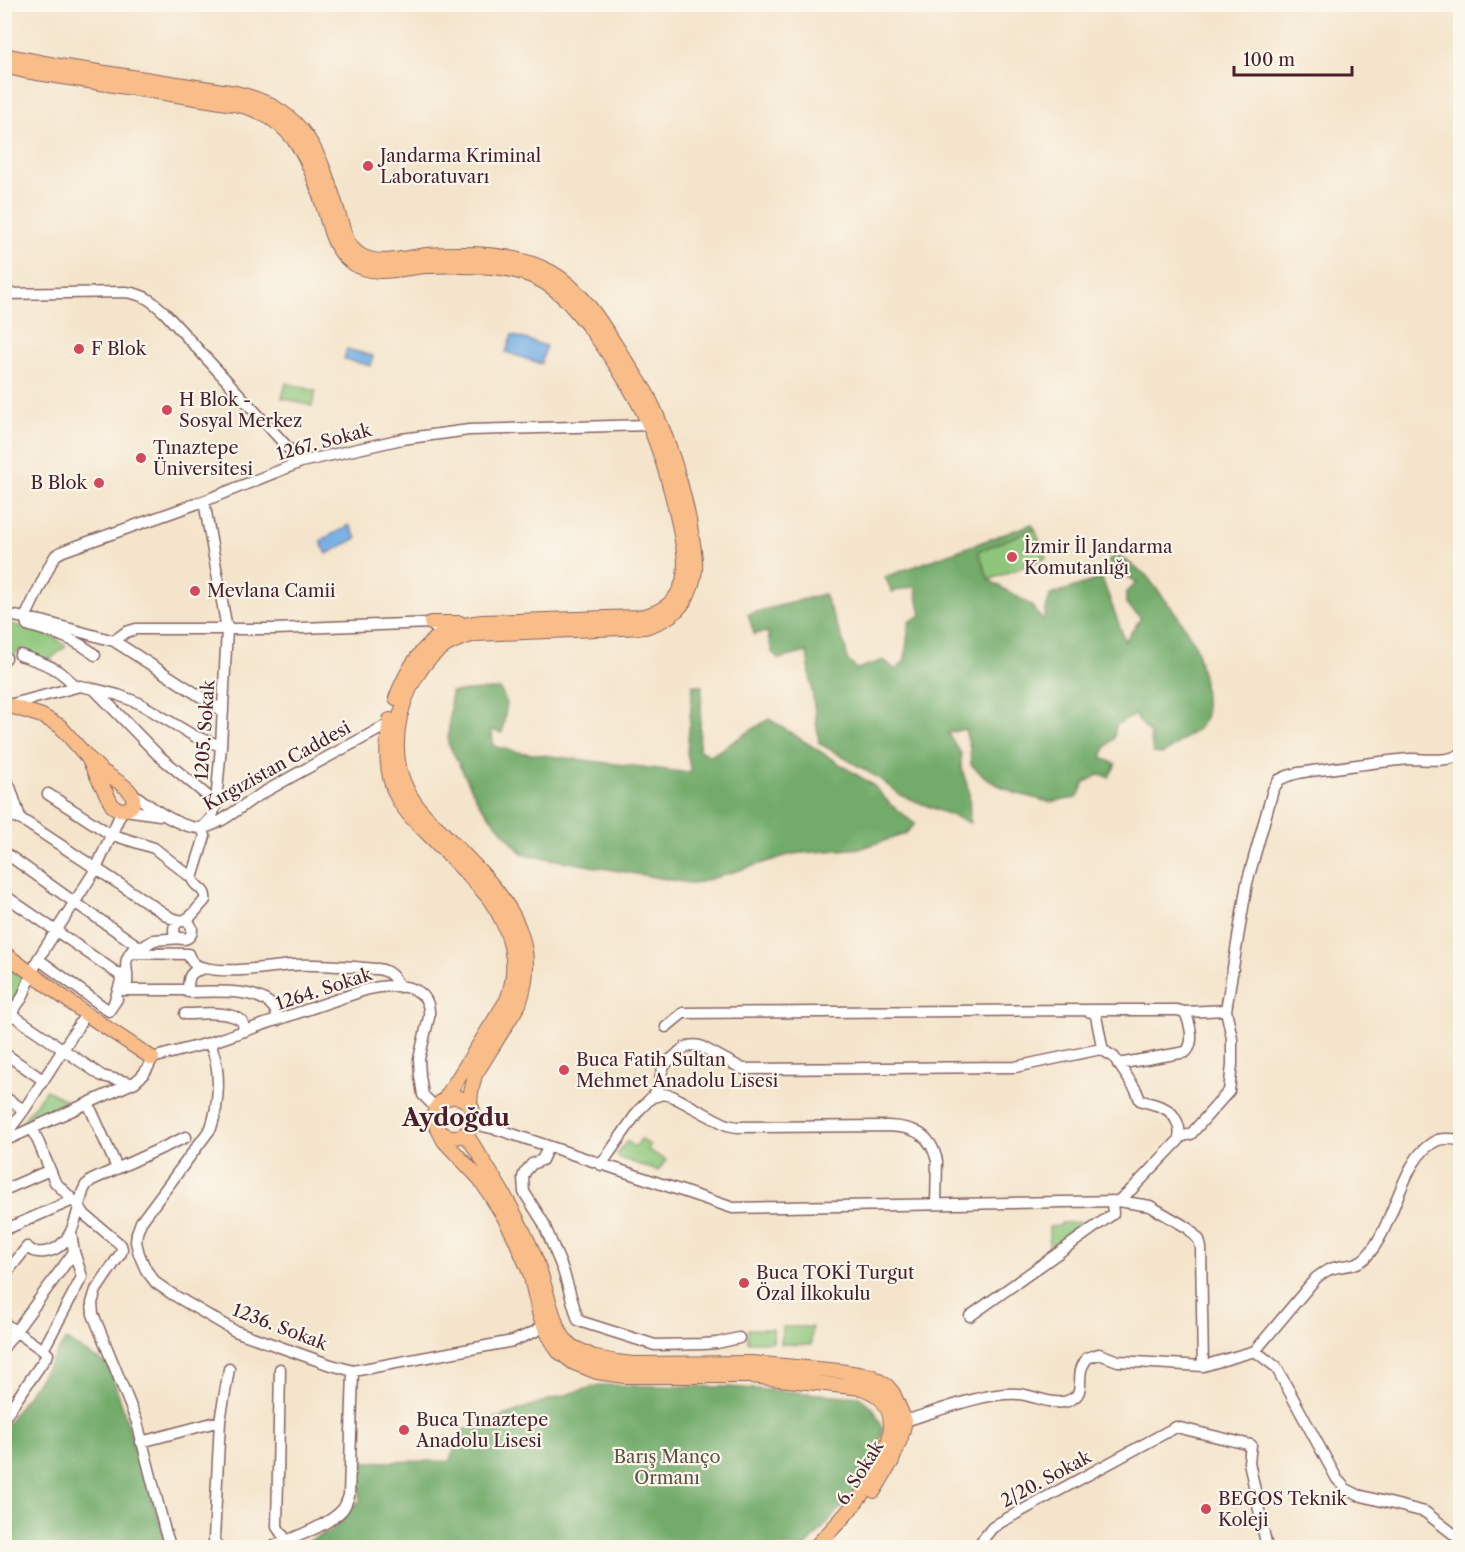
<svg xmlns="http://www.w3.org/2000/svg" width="1465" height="1552" viewBox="0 0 1465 1552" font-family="'Libre Caslon Text',serif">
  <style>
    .green { fill: #8dc67a; stroke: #6c7252; stroke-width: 1.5 }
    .forest { fill: #72ab6a; stroke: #5e654a; stroke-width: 1.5 }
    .water { fill: #73ade3; stroke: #5e6687; stroke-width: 1.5 }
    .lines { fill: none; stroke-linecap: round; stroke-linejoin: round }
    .minor-casing { stroke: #866463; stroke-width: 13 }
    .major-casing { stroke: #866463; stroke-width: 16 }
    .minor { stroke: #fff; stroke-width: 10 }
    .major { stroke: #f8bd89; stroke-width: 14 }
    .poi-dot { fill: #d1495b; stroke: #fbf7ec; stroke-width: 2 }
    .labels { text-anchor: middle; stroke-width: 4.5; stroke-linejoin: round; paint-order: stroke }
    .poi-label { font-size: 18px; fill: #4a1f2b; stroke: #fbf7ec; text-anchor: start }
    .street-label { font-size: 18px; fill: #4a1f2b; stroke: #fbf7ec }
    .park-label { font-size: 18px; fill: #5e5143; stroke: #fbf7ec }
    .district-label { font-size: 24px; font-weight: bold; fill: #4a1f2b; stroke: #fbf7ec }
  </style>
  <rect width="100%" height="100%" fill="#fbf7ec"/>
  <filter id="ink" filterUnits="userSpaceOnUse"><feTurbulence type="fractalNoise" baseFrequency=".0167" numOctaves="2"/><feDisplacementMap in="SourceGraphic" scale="12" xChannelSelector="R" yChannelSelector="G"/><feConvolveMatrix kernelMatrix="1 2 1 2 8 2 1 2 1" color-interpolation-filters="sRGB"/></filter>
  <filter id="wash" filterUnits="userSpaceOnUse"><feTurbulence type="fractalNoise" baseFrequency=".008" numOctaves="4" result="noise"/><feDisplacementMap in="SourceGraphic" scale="24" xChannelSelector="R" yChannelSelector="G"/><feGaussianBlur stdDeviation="1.35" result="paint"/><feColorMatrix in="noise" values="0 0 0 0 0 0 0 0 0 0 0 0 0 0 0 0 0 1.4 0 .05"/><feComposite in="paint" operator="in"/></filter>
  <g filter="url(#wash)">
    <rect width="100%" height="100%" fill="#f4e4cb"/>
    <path class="green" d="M286,383L316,391L312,406L282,398Z
      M1035,529L1046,558L989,580L978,551Z
      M4,622L51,635L66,646L48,661L24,651L18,650L13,659L5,657Z
      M5,958L26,973L18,995L5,1016Z
      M46,1090L75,1105L16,1130Z
      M641,1139L650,1145L648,1150L666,1160L658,1171L620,1158L616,1155L627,1141L635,1147Z
      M1089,1222V1225L1049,1254V1227L1060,1226L1061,1223Z
      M782,1327H812L811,1345L781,1344Z
      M748,1329H773V1342H748Z"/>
    <path class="forest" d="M1032,524L1035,529L978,551L989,580L1031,605L1043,621L1050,595L1102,578L1125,641L1141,618L1126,604V592L1137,583L1108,562L1114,552L1146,575L1177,615L1196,646L1204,682L1206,715L1199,728L1163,754L1153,753L1150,734L1135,715L1116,725L1114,738L1105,748L1102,758L1116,764L1109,777L1098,775L1085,782L1077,798L1049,802L1015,793L990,781L971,765L970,748L965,729L948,733L961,754V767L969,791L970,823L900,795L877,777L819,743L807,652L779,659L772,652L767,632L754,634L748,614L824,594L846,648L847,660L857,669L884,660L896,670L905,660L909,622L921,615L915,586L892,592L885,577Z
      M693,685L702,686L699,750L711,756L769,719L873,785L890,804L915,824L905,834L862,848L792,854L694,884L522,854L479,803L448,743L451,692L500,689L507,703L502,733L492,730L493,746L517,752L691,773L687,753Z
      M66,1340L109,1366L168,1547L5,1548V1427Z
      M599,1385L730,1387L859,1397L873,1408L883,1429L878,1449L853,1494L806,1547L293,1548L333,1530L360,1500L359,1462L449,1461L463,1430L542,1402Z"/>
    <path class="water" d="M512,335L546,346L541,364L506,352Z
      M347,349L373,356L371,366L344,359Z
      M349,525L357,538L327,554L320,541Z"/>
  </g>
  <g filter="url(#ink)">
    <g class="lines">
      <defs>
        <path id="minor" d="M4,294L126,292C145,295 151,300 164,312L301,462
          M4,614L45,622L114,641L223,711
          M114,641L126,632L136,629H276L431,623L435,628
          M20,655C41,662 61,668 75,687
          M95,655C76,638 51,632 27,625L25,618L51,563L56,555L63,551L204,501L301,462L402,439L469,430L649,425
          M4,658H6
          M9,705L80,686L94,689
          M4,777L10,787L21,820
          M128,790C146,803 178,829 201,828C218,827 241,806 256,797C300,771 345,748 389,724L393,723
          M216,803L158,755L94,689L118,695L139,703L194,736L221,746
          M4,807H7L13,816L24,821L171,918L183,921L191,916L205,900C207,888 194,888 192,878L154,848L110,834L48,794
          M202,828L212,817L216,803L221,746L227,629L204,501
          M4,852L74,902L141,948L154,940L182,938
          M192,878L205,836L202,828
          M4,895L120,975L121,981L114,1003
          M174 930a9 9 0 1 1 18 0a9 9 0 1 1-18 0Z
          M130,953L188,954C191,962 195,966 205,968C232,974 266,967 294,965C321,964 351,967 378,969C390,971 394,977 400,987
          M38,959L109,1011L117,999
          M127,983C129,966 120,964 135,947
          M123,990H185L188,992C210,992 258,987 273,1007C276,1010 277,1016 278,1020
          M188,992C188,976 189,971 206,968
          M1088,1010H1177L1185,1012C1190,1024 1195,1042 1186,1052L1118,1064
          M1185,1012L1226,1010
          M11,1014L102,1076L131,1083
          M185,1014C202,1014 228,1010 242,1021L245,1031
          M4,1023L22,998L38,959L96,869L121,813L125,810L160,815
          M209,1043C222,1065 219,1105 211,1128L141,1222L137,1233L136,1242L139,1254L146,1270L156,1283L172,1294L235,1331L328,1364L353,1371L513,1341L534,1332L550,1320
          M4,1053L43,1080
          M4,1097L24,1110
          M652,1097C664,1084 658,1077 664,1066C667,1062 671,1059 675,1056C683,1048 689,1043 700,1046L743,1069L1015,1067L1101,1049L1102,1046L1096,1016L1094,1013L1085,1010L683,1013L666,1027
          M88,1103L117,1168
          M474,1124L500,1130L733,1208L1118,1201L1131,1190L1178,1141C1183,1129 1175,1113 1164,1108C1156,1104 1147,1103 1140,1100L1136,1090L1114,1057L1101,1049
          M33,1129L55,1182L79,1206L85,1215L121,1245L122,1249L121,1253L96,1290L92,1303L93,1314L137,1422L165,1531L171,1548
          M4,1137L24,1110L86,1014
          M1180,1137L1191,1134L1229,1091L1232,1065V1038L1226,1010L1247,883L1273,790L1279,780C1293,772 1312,771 1328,769C1356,765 1383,761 1411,759C1426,759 1447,763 1460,754
          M4,1141L135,1082C144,1075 148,1069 152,1058L209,1043L365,990C389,984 432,980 429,1017L419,1059L420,1076L423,1095L436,1108
          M548,1147L542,1160L532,1164L525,1172L523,1177L524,1192L543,1222L563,1270L578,1320L582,1322L655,1345L703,1344L717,1343L739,1338
          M601,1165L639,1110L652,1097L657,1096L662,1094L672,1096L713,1118L727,1125L737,1127L888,1126C914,1127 931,1134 937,1161L936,1204
          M4,1190L50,1170
          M1118,1201L1150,1206L1188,1228L1199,1240L1201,1248L1203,1366
          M4,1230L73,1200
          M4,1276L27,1247C32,1252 37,1253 45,1252C73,1248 77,1214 83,1191L86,1185L92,1180L186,1137
          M970,1316L1113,1214L1112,1201
          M4,1323L48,1354L4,1418
          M4,1347L74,1252
          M43,1350L82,1277L74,1252L71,1233
          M1255,1351L1316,1278C1320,1275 1324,1272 1328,1270C1341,1264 1355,1268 1366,1257C1395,1228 1401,1155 1438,1140C1444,1138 1453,1139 1460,1140
          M280,1369L277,1527L286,1540
          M220,1421L229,1369
          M905,1421C938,1411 984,1392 1018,1394C1036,1395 1060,1411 1076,1396C1082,1391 1079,1378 1081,1370C1082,1365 1085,1362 1087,1358L1099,1354L1118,1361L1203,1366L1255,1351L1276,1367L1337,1479L1346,1489L1358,1495L1425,1512L1460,1539
          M141,1442L220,1421L214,1539L218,1548
          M269,1548C290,1539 329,1526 343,1509C346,1505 347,1500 349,1496L353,1371
          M976,1548L992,1528L1001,1522L1176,1427L1251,1445L1249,1462L1267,1548"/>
        <path id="major" d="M4,55L66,67L236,93C306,109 320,153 339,216C344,231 346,246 360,255C380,267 406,257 427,255C467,253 515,252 551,272C583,290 602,324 621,354C630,368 640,381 648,396C669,439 685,491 692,538C694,549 696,560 695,570C694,580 690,591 685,600C676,615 661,622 645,627L476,634C443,642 426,656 411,686C393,723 390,769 415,803C422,813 431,822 440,830C488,880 547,927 519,1004L475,1075L471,1092L470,1105
          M4,66L25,71L234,104C295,116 310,161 326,215C331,233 335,250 351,262C374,278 400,268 426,266C438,266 450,265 462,266C490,266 517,267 542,281C562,292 575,310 590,328C608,352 625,378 639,404C661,445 677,507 684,552C689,587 674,612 638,617L483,622C435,626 412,656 396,698
          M431,623H460
          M4,704L42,716L60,726L88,758
          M390,720C386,746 385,773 397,797C405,813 418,824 430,836C450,856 470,876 488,897C510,927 521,964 507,1000L445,1099
          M88,758C93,762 97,767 102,771C110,777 129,787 132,795C138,809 121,814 112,805Z
          M4,953L86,1014L152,1058
          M434 1117a20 20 0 1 1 40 0a20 20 0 1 1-40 0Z
          M437,1127L444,1141L480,1179L504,1217L514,1236L530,1273L540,1317L549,1336L558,1351L574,1363L597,1372L625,1376H751L862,1388C912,1405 886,1457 866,1488C852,1510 832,1529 814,1548
          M466,1134C490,1171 514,1209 532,1250C543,1275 548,1303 558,1328L564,1338L571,1346L596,1358L617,1362L632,1364L752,1363L839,1371L871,1376L887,1386L893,1393L905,1421L901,1437L892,1461L874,1491"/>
      </defs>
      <use href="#minor" class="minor-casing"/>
      <use href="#major" class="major-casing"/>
      <use href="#minor" class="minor"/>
      <use href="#major" class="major"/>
    </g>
  </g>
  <g class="poi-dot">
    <circle cx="368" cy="166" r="6"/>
    <circle cx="79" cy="349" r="6"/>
    <circle cx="167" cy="410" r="6"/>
    <circle cx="141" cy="458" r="6"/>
    <circle cx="99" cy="483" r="6"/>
    <circle cx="1012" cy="557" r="6"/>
    <circle cx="195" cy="591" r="6"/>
    <circle cx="564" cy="1070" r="6"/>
    <circle cx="744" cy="1283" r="6"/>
    <circle cx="404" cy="1430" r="6"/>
    <circle cx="1206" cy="1509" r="6"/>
  </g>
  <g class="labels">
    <g class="poi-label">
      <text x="380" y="162">Jandarma Kriminal<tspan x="380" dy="21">Laboratuvarı</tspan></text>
      <text x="91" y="355">F Blok</text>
      <text x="179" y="406">H Blok -<tspan x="179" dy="21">Sosyal Merkez</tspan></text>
      <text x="153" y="454">Tınaztepe<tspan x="153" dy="21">Üniversitesi</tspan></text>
      <text x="87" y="489" text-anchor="end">B Blok</text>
      <text x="1024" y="553">İzmir İl Jandarma<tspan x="1024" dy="21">Komutanlığı</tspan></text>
      <text x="207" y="597">Mevlana Camii</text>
      <text x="576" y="1066">Buca Fatih Sultan<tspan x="576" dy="21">Mehmet Anadolu Lisesi</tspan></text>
      <text x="756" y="1279">Buca TOKİ Turgut<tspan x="756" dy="21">Özal İlkokulu</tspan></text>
      <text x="416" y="1426">Buca Tınaztepe<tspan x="416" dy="21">Anadolu Lisesi</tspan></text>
      <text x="1218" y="1505">BEGOS Teknik<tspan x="1218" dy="21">Koleji</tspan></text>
    </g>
    <g class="street-label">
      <text transform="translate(324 442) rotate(-15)" y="6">1267. Sokak</text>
      <text transform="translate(205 730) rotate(-86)" y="6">1205. Sokak</text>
      <text transform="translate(277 766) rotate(-29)" y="6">Kırgızistan Caddesi</text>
      <text transform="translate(324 989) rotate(-18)" y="6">1264. Sokak</text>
      <text transform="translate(280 1327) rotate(21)" y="6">1236. Sokak</text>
      <text transform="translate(860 1473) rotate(-58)" y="6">6. Sokak</text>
      <text transform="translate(1046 1479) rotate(-28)" y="6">2/20. Sokak</text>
    </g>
    <g class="park-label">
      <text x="667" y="1463">Barış Manço<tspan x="667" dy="21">Ormanı</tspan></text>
    </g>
    <g class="district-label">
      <text x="456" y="1126">Aydoğdu</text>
    </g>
  </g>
  <rect width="1465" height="1552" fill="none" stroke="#fbf7ec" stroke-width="24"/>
  <path d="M1234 66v9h118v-9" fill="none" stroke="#4a1f2b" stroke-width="3"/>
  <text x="1243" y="66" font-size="18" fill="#4a1f2b" stroke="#fbf7ec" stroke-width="4.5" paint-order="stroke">100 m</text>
</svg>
